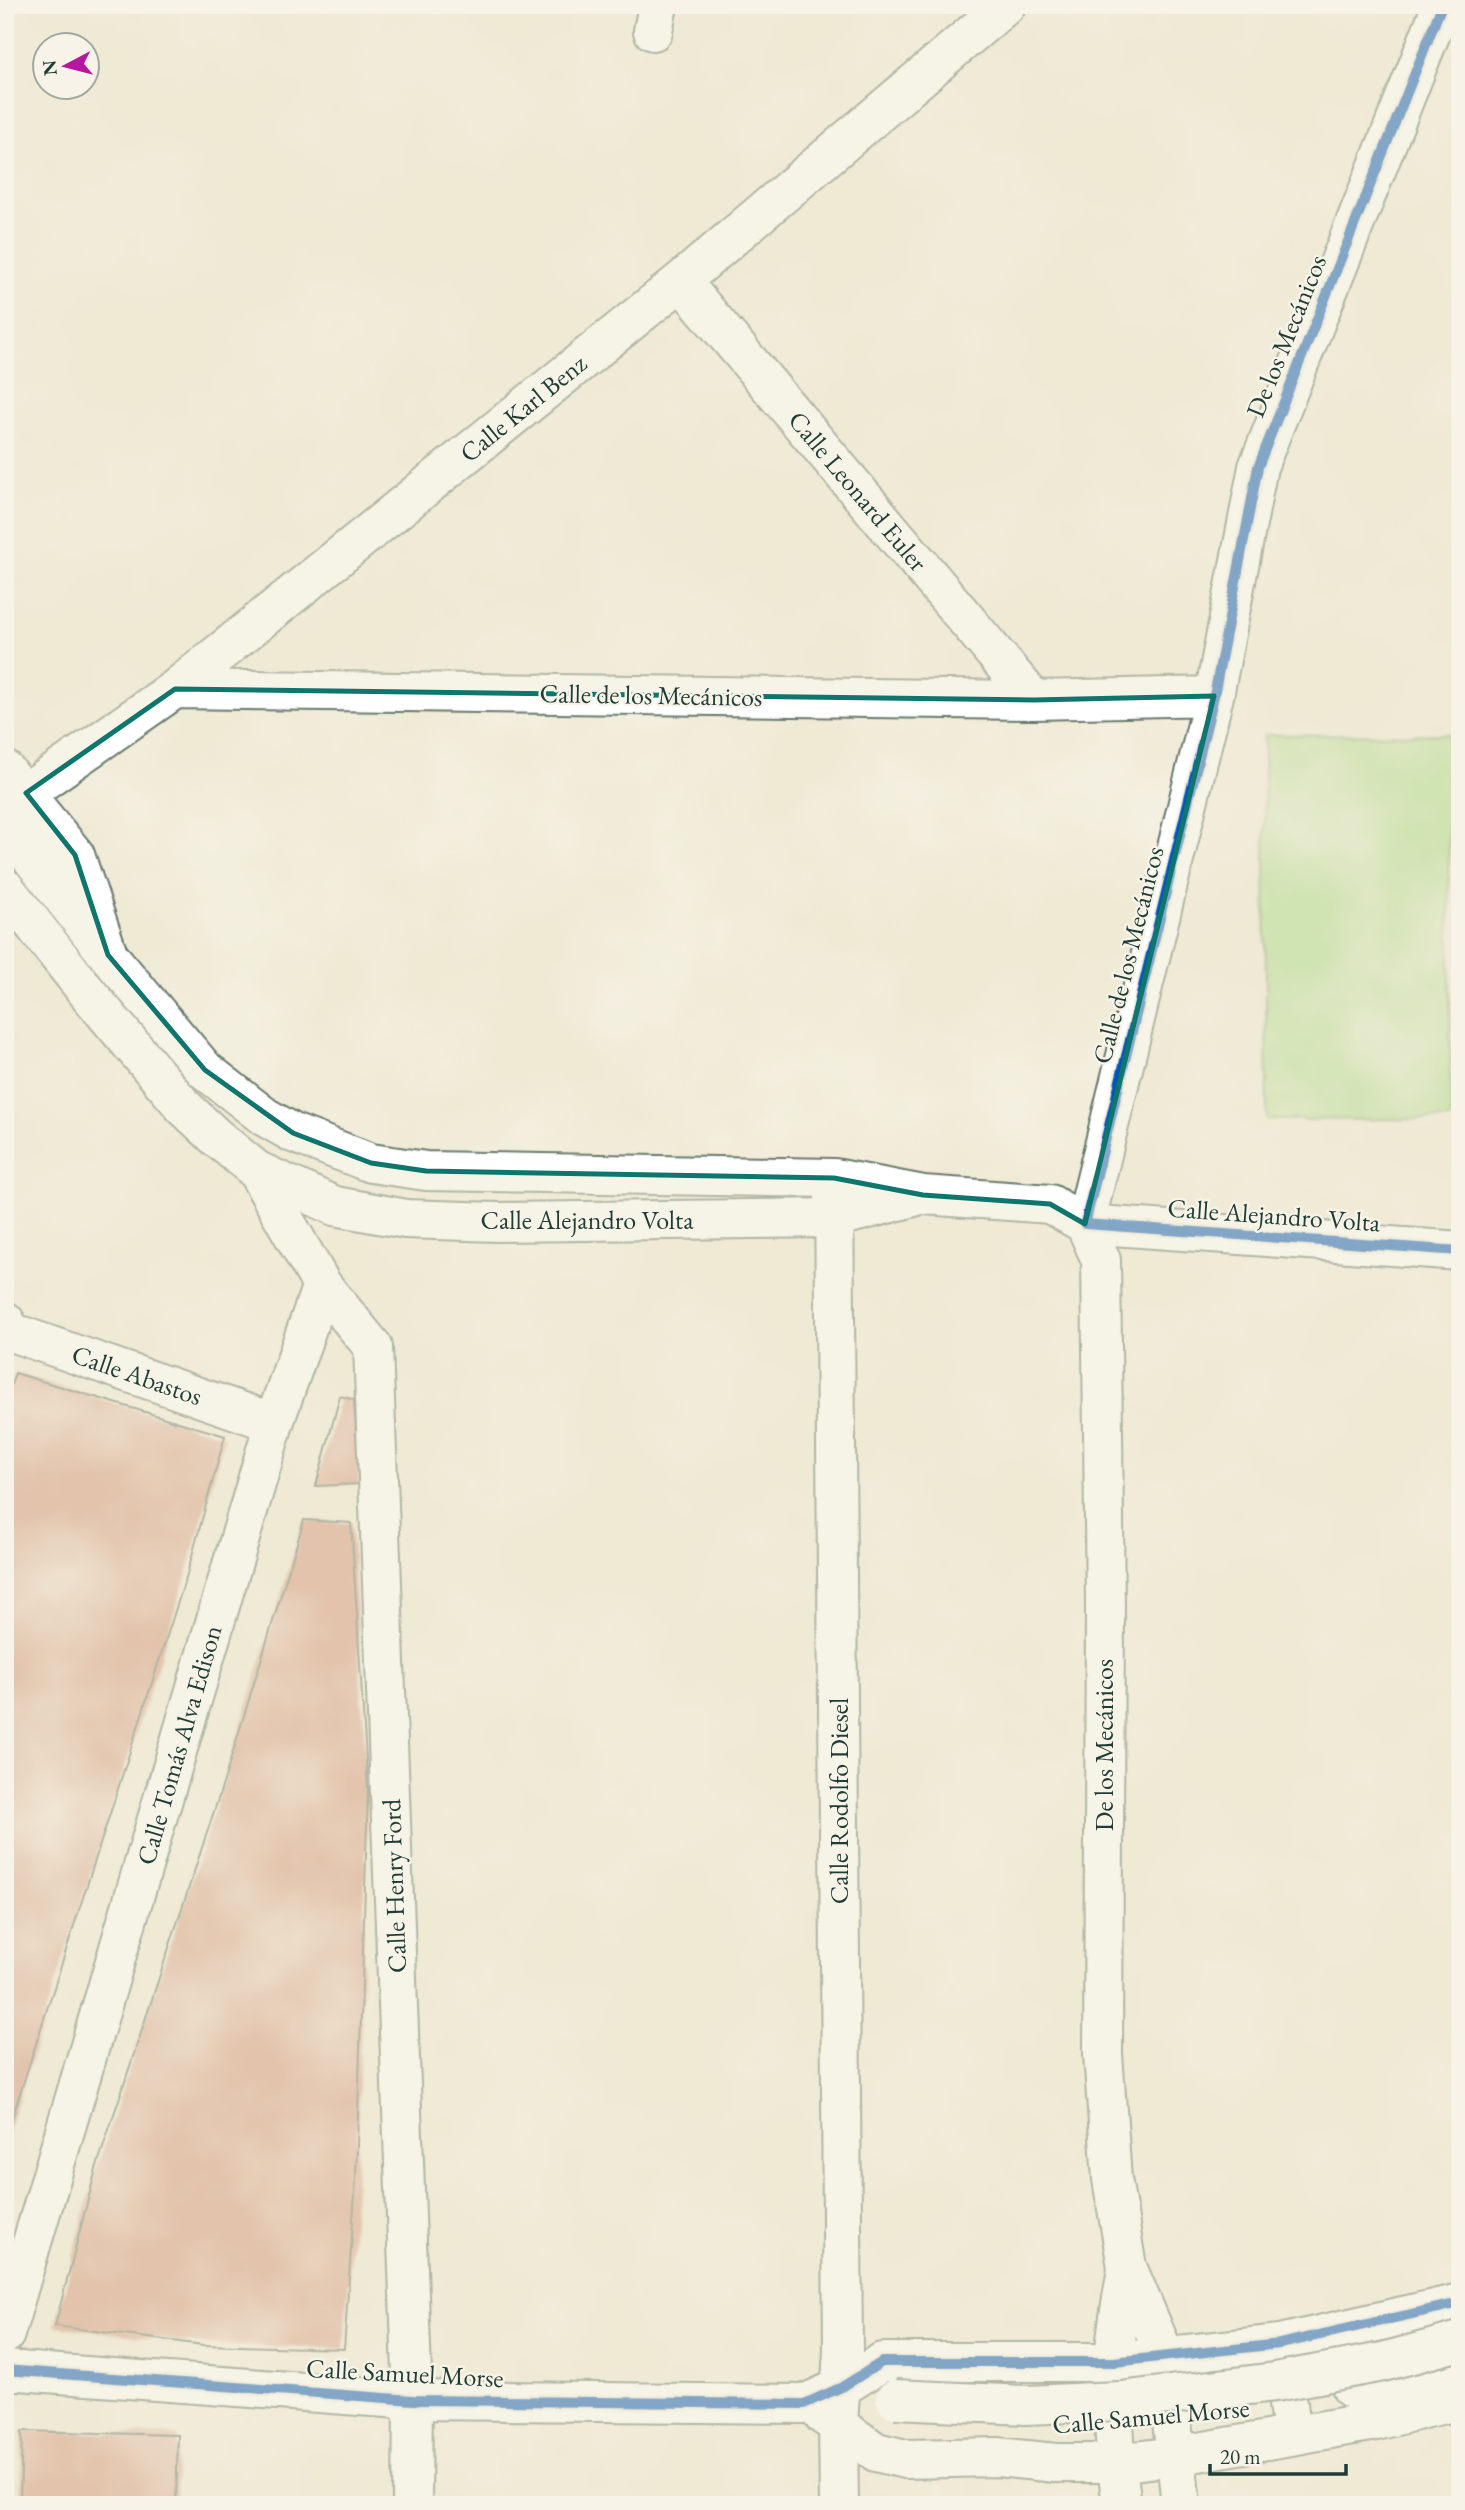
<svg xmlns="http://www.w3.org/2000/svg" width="1465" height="2510" viewBox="0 0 1465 2510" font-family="'EB Garamond',serif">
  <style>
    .green { fill: #abdb89; stroke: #658c5e; stroke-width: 2 }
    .building { fill: #d4967d }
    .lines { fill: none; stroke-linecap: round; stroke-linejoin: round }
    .minor-casing { stroke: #687a6c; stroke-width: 42 }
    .major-casing { stroke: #687a6c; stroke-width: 42 }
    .minor { stroke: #fff; stroke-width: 38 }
    .major { stroke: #fff; stroke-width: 38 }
    .minor-bridge-casing { stroke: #687a6c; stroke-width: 42; stroke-linecap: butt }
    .minor-bridge { stroke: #fff; stroke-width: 38 }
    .cycleway-casing { stroke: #f7f3e8; stroke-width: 15 }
    .cycleway { stroke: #0057b8; stroke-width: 10 }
    .marked { fill: none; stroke: #0f766e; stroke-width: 5; stroke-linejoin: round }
    .labels { text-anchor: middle; stroke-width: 5; stroke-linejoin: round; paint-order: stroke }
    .street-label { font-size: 26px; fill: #1f3d34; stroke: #f7f3e8 }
  </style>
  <rect width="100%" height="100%" fill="#f7f3e8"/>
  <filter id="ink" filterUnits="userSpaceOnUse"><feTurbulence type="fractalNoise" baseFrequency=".0143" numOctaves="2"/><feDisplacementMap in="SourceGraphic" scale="14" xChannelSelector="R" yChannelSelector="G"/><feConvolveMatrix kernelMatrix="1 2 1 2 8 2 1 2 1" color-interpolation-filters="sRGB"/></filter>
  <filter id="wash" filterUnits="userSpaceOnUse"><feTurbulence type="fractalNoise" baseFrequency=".00686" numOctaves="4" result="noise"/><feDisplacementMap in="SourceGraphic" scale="28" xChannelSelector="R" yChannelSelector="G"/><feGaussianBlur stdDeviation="1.57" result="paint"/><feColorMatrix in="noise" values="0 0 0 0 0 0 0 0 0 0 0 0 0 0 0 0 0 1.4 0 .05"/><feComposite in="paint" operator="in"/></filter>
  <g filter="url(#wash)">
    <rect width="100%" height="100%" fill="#efead4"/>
    <path class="green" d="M1448,734L1451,1119L1267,1120L1264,735Z"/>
    <g id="blocks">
      <path class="building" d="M15,1373L225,1436L187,1574L6,2137L5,1402Z
        M340,1396L354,1400L359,1484L316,1486Z
        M304,1520L351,1523L368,1790L356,2178L344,2349L203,2345L55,2326L96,2169L223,1784Z
        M22,2431L178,2435L176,2505H20Z"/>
    </g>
  </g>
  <g filter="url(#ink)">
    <use href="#blocks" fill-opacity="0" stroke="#687a6c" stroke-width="2"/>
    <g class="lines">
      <defs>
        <path id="minor" d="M1442,5L1258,467L1214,696L1085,1224L1460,1251
          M653,31L658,5
          M681,281L1034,700
          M175,689L1034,700L1214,696
          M5,770L75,855L107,951
          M26,793L175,689L681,281L1006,5
          M834,1184L843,2351L838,2423L839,2505
          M322,1285L373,1347L413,2400L412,2505
          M5,1321L11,1332L274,1423
          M5,2334L274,1423L322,1285L256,1170
          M1281,2348L1292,2436
          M5,2370L413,2400L804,2404L842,2387L882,2362H1114L1280,2344L1460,2303
          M1352,2389L1460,2364
          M823,2415L876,2452L905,2459L997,2457L1056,2463H1116L1175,2456L1376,2421L1460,2400"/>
        <path id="major" d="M5,824L108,955L205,1070L265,1117L293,1133L371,1163L426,1171L834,1178L923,1195L1050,1204L1085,1224L1101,1260L1105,1607L1103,2054L1112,2179L1127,2267L1165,2356L1181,2505
          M5,888L87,992L184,1107L216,1137L256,1170L335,1206L406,1219L497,1222L835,1218L914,1197
          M1122,2505C1115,2458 1112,2412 1114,2365C1115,2333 1122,2300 1127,2269"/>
      </defs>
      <use href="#minor" class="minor-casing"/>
      <use href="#major" class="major-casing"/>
      <use href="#minor" class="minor"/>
      <use href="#major" class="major"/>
      <defs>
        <path id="minor-bridge" d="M895,2399L1026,2405L1120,2401L1275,2382L1383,2362L1460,2341"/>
      </defs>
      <use href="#minor-bridge" class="minor-bridge-casing"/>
      <use href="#minor-bridge" class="minor-bridge"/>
      <defs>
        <path id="cycleway" d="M1442,5L1258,467L1214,696L1085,1224L1460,1251
          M5,2370L413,2400L804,2404L842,2387L882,2362H1114L1280,2344L1460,2303"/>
      </defs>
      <use href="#cycleway" class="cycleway-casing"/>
      <use href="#cycleway" class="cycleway"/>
    </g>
  </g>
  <path d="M0 0H1465V2510H0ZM175,689L1034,700L1214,696L1085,1224L1050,1204L923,1195L834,1178L426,1171L371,1163L293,1133L205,1070L108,955L75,855L26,793Z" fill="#efead4" fill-opacity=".55" fill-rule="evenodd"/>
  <path class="marked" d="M175,689L1034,700L1214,696L1085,1224L1050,1204L923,1195L834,1178L426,1171L371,1163L293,1133L205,1070L108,955L75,855L26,793Z"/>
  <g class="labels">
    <g class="street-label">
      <text transform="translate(1286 336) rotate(-68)" y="9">De los Mecánicos</text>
      <text transform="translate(523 408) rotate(-39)" y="9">Calle Karl Benz</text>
      <text transform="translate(858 491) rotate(50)" y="9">Calle Leonard Euler</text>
      <text transform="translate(651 695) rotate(1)" y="9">Calle de los Mecánicos</text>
      <text transform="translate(1128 955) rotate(-76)" y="9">Calle de los Mecánicos</text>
      <text transform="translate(1274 1215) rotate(4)" y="9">Calle Alejandro Volta</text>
      <text x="587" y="1229">Calle Alejandro Volta</text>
      <text transform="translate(137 1375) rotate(19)" y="9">Calle Abastos</text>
      <text transform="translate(179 1745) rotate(-74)" y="9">Calle Tomás Alva Edison</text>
      <text transform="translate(1104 1745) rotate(-90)" y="9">De los Mecánicos</text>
      <text transform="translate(839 1801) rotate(-90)" y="9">Calle Rodolfo Diesel</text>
      <text transform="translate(394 1886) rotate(-92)" y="9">Calle Henry Ford</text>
      <text transform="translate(405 2373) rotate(3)" y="9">Calle Samuel Morse</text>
      <text transform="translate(1151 2416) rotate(-5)" y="9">Calle Samuel Morse</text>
    </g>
  </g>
  <rect width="1465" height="2510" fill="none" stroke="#f7f3e8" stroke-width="28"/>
  <g transform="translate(66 66) rotate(263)"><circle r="33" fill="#f7f3e8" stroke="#a1aaa0" stroke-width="2"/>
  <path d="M0-5L12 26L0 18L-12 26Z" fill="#b5179e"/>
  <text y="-10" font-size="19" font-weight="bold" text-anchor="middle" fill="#1f3d34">N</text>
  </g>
  <path d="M1210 2464v10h136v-10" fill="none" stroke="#1f3d34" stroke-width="3.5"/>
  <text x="1220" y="2464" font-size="21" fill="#1f3d34" stroke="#f7f3e8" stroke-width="5" paint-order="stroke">20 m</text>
</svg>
